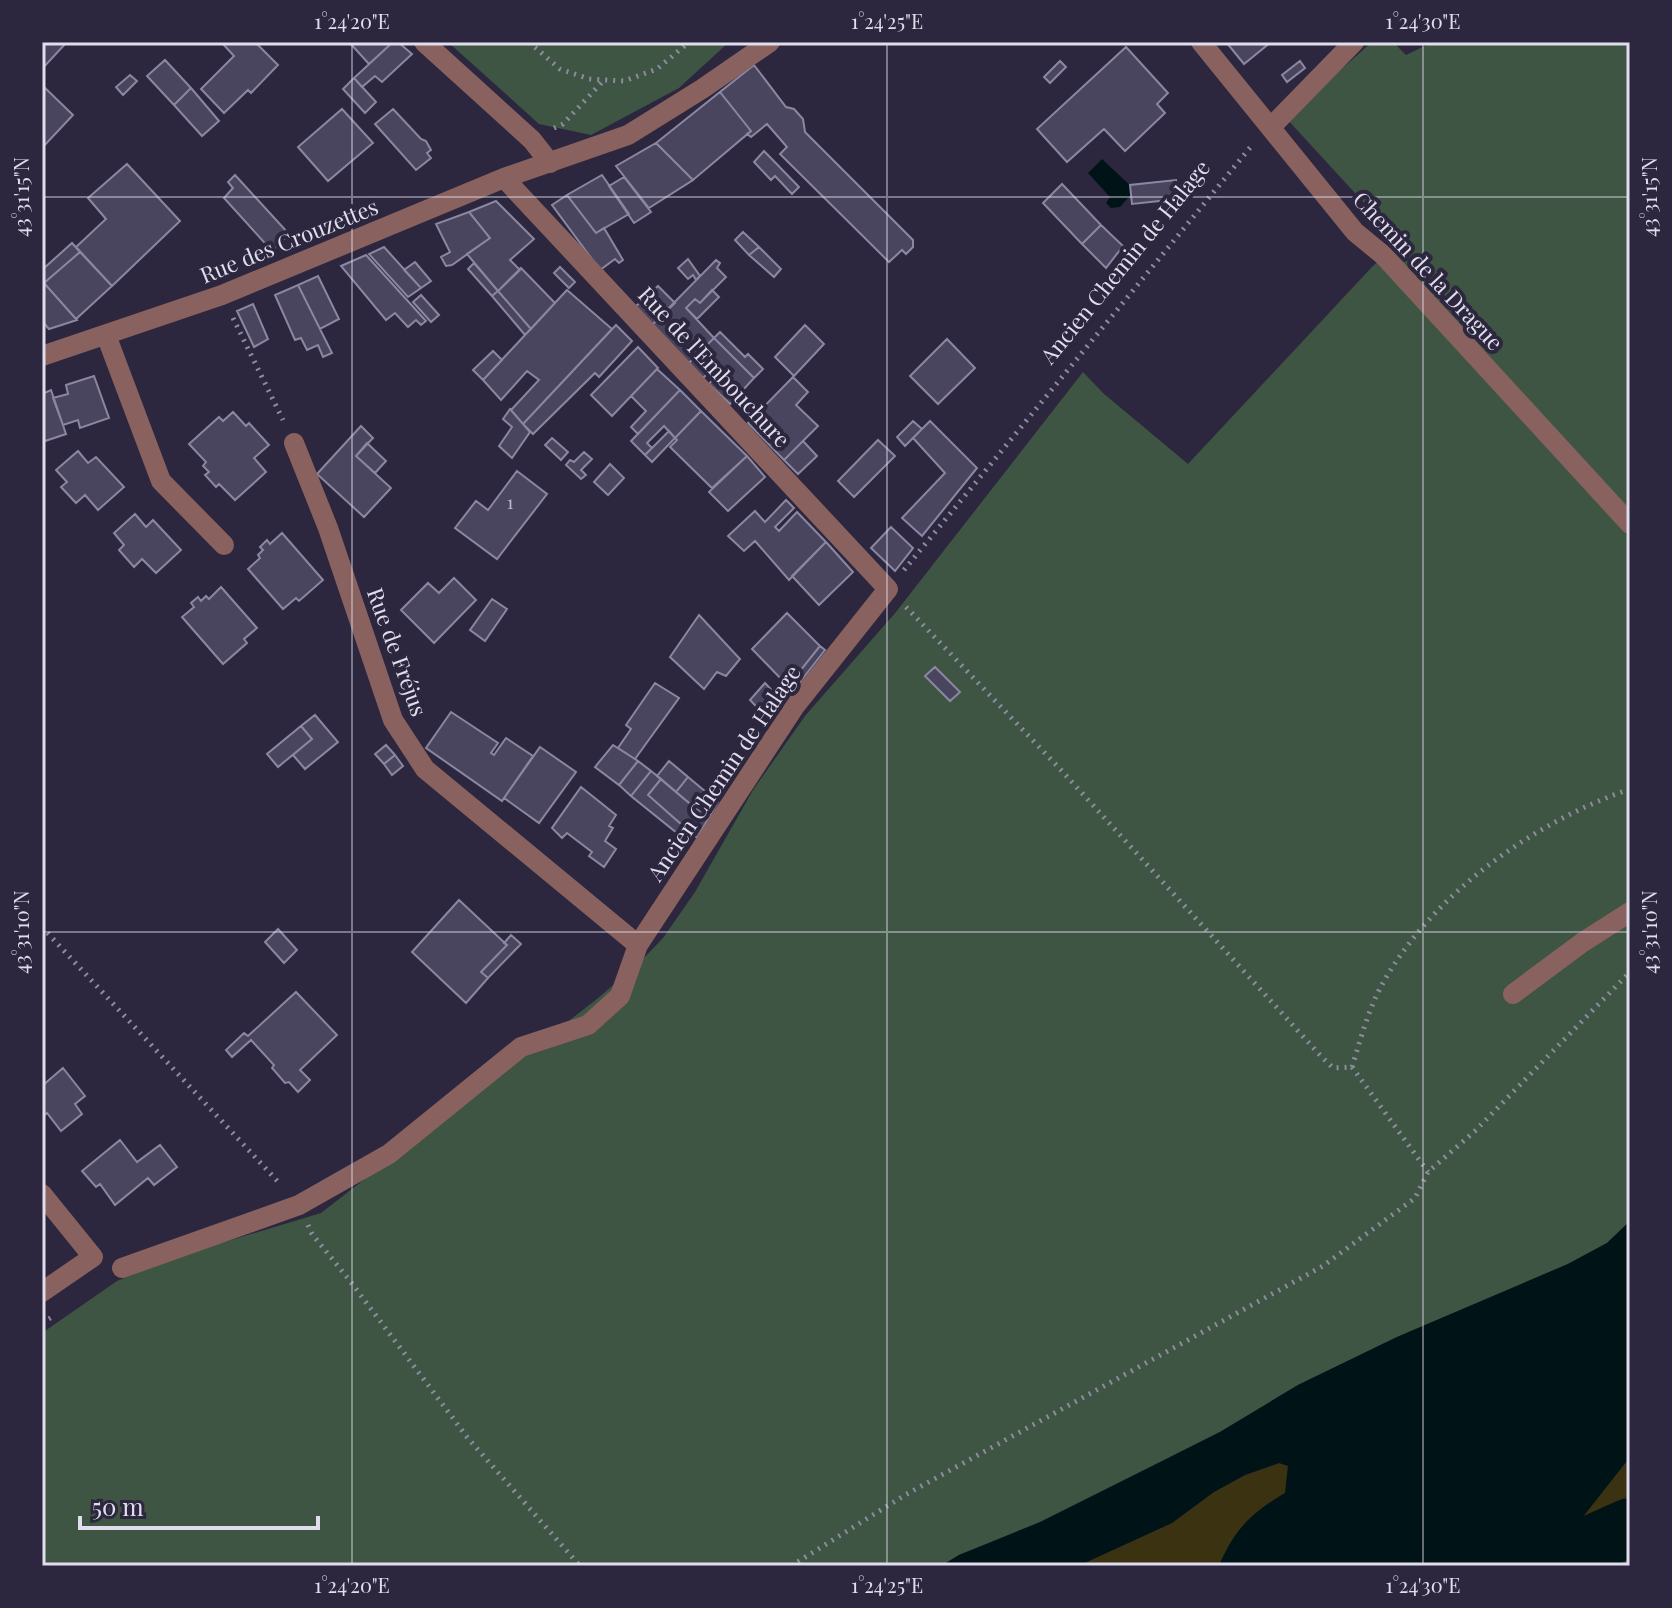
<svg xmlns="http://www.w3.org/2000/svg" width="1672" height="1608" viewBox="0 0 1672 1608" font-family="'Playfair Display',serif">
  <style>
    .green { fill: #3e5543 }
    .sand { fill: #3b3212 }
    .water { fill: #001317 }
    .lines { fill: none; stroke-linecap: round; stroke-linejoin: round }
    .river { stroke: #001317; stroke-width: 58 }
    .building { fill: #4a455e; stroke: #8b86a2; stroke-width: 2 }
    .path { stroke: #8f8b9e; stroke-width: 5; stroke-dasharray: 2 6; stroke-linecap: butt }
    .minor { stroke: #89625f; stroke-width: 20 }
    .ticks { fill: none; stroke: #e0deed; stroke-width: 2; stroke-opacity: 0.45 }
    .labels { text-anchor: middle; stroke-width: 8; stroke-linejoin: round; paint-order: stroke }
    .number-label { font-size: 18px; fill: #bab8c9 }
    .street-label { font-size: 22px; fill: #e0deed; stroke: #2c273e }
    .neatline { fill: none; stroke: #e0deed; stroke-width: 3 }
    .ticks-label { font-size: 20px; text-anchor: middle; fill: #e0deed }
  </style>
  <rect width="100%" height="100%" fill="#2c273e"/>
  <path class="green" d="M448,42H729L679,88L591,135L539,124Z
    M1372,42H1393L1406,55L1433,42H1630V1221L1607,1243L1568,1264L1397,1337L1298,1385L1220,1432L1040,1523L959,1555L941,1566H42V1333L117,1281L175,1257L321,1213L597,999L641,961L663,938L695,892L753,790L805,716L896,612L1083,372L1103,393L1188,464L1371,268L1399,241L1286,118Z"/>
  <path class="sand" d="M1630,1457V1566H1532L1560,1546Z
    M1279,1463L1288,1466L1285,1493C1251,1513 1234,1530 1219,1566H1078L1172,1523L1214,1492L1245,1475Z"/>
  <path class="water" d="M1102,159L1135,190L1120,207L1111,208L1106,203L1110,197L1088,173Z
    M1630,1221V1457L1560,1546L1532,1566H1219C1234,1530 1251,1513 1285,1493L1288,1466L1279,1463L1245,1475L1214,1492L1172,1523L1078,1566H941L959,1555L1040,1522L1220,1432L1298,1385L1397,1337L1568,1264L1607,1243Z"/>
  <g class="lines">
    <path class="river" d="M1543,1566L1630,1527"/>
  </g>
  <path class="building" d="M42,42H67L42,69Z
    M225,42H255L278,65L251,93L248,90L224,113L201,89L234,56L223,44Z
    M349,42H393L369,64Z
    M393,42H398L412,54L382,82L375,76L362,87L354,78Z
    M1226,42H1271L1244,64Z
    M1126,47L1168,93L1157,104L1165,113L1125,151L1104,129L1067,162L1037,129Z
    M165,60L191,88L174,105L147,76Z
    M1060,61L1066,67L1050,83L1044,77Z
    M1300,61L1305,68L1287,82L1282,75Z
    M754,65L786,107L794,109L803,119L805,132L913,240V247L906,254L902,250L889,262L780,154L787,147L767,124L751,137L747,134L751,131L720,92Z
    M130,75L137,81L123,95L116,87Z
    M354,78L376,102L365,113L343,89Z
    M42,85L73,115L42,148Z
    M191,88L219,121L202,136L174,105Z
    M720,92L751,131L693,180L656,143Z
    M342,109L373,143L328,181L298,147Z
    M393,109L421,139L426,141L431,150L427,153L431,158L416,170L375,124Z
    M656,143L693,180L649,208L616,166Z
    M764,151L799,187L792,194L775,176L771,180L754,162Z
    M127,164L180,221L112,286L76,247L106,219L88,198Z
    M235,175L289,234L272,251L224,198L233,188L228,182Z
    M602,175L629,214L596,233L567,195Z
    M624,177L651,212L634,223L609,186Z
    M1176,180L1178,199L1132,204L1130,185Z
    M1062,184L1101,225L1082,244L1043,203Z
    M567,195L596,233L604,228L623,260L619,263L615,259L600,270L552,205Z
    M496,201L534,239L510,260L520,270L498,291L467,254L490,238L469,212Z
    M469,212L490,238L452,265L446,266L441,257L450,252L436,224Z
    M1101,225L1123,246L1106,268L1082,244Z
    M743,232L759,247L749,255L735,240Z
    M72,243L80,252L44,283L42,270Z
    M384,247L421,288L408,297L369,254Z
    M759,247L781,269L774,277L749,255Z
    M80,252L112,286L76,319L44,283Z
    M366,255L426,321L421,325L416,320L408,327L395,313L386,320L341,266Z
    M688,259L700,276L696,280L693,275L688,279L678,268Z
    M716,260L720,263L717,268L726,277L700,303L695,299L686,308L714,338L689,363L652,325Z
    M415,262L431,281L421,288L404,270Z
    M474,263L498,291L492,296L468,269Z
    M560,267L575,282L569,288L554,273Z
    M521,268L555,303L531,329L498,291Z
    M318,276L339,319L320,329L298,285Z
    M42,281L44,283L77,320L49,329L42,321Z
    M298,285L332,353L323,357L318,345L307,350L301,338L295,340L275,295Z
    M658,286L675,303L652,325L635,307Z
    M567,290L612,329L523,424L511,410L539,380L527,371L501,400L483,380Z
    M712,290L719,297L697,319L686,308L695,299L700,303Z
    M498,291L531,329L525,335L492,296Z
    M421,295L439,315L431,322L413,302Z
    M253,304L268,339L254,347L237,311Z
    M616,325L632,341L599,377L595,373L533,434L523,424Z
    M805,325L824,344L794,376L775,357Z
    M720,332L745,357L748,354L763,369L754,378L714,338Z
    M714,338L754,378L730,404L709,384L713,379L707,374L703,378L689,363Z
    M947,339L975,368L938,404L910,376Z
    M638,347L658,368L612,416L591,395Z
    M493,351L502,360L483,380L473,370Z
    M657,369L680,390L638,434L631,427L646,411L631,396Z
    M94,376L109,418L80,428L78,420L63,425L53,398L68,394L66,385Z
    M793,377L808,392L796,405L818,426L784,460L748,423Z
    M51,390L66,434L42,442V394Z
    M680,390L701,411L675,438L664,426L647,443L652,448L645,455L631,441Z
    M510,409L530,432L512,458L499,446L512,427L503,419Z
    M701,411L747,456L712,488L670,447L677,440L675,438Z
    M233,412L246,426L249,423L269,445L254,458L266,472L235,500L219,484L216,487L205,475L209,472L203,466L206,462L189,444L219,417L223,421Z
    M913,421L922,429L905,446L897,437Z
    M930,421L977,468L922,536L902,518L945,473L913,438Z
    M361,426L373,438L356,456L391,488L364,517L317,474Z
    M669,431L675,438L652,462L645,455Z
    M552,438L568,452L561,460L545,445Z
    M878,440L895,456L854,497L838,481Z
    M803,441L817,456L798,474L784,460Z
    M367,443L386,461L375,473L356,456Z
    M78,451L88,463L96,457L124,487L98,510L85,495L76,503L61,487L67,482L56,470Z
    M584,452L592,459L581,470L586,475L581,479L566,465L570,460L574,462Z
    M747,456L765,477L728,511L709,492Z
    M610,464L624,478L608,495L594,482Z
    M517,471L547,494L497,559L455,528L476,501L488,510Z
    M786,500L794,508L775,527L779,531L797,512L826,542L789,580L755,541L744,551L728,536L755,511L765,522Z
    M135,514L146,527L153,520L181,550L156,573L142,559L134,567L119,550L124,545L114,533Z
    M891,527L913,548L895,571L871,548Z
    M282,533L323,580L299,601L296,598L283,609L248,569L260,558L258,555L263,550L260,547L267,540L270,544Z
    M826,542L853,572L819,605L792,576Z
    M454,578L476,600L434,643L401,610L428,583L439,593Z
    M221,587L257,628L244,639L247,643L223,664L182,617L194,607L191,603L198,597L201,601L206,596L209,599Z
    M492,599L507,609L485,641L470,630Z
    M787,613L820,646L788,686L752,649Z
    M699,615L740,659L726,676L717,672L704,689L670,657Z
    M820,646L825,650L793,691L788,686Z
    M935,667L960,692L950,701L925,676Z
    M655,683L679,698L635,759L618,748L631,729L626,725Z
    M765,683L782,701L769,720L750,700Z
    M451,712L498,743L491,753L494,755L506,738L533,756L502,801L426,748Z
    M315,715L338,742L305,769L293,755L312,739L301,726Z
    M301,726L312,739L278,767L267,754Z
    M386,745L395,755L384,764L375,754Z
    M613,745L638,761L619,785L595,767Z
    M540,747L576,772L539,823L504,798Z
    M395,755L403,766L392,775L384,764Z
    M638,761L651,771L631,796L619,785Z
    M669,761L688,777L676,792L657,776Z
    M651,771L661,779L648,795L683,826L677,833L631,796Z
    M688,777L718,802L708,819L676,792Z
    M661,779L708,819L697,838L648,795Z
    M581,787L616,815L609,826L613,828L605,841L616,849L604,867L589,856L592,852L567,833L562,838L552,828Z
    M459,900L507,945L481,972L488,978L466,1003L412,952Z
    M278,929L297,950L284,963L265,942Z
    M511,935L521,944L488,978L481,972L507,945L504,943Z
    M296,992L337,1035L300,1070L310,1080L298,1092L289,1082L285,1083L272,1068L274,1065L251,1040L232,1057L226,1050L244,1033L248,1036Z
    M63,1068L85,1096L75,1104L82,1114L61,1131L47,1113L42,1117V1086Z
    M120,1140L137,1162L160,1145L177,1167L154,1185L148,1178L115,1205L100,1184L96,1187L82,1171Z"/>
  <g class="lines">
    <path class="path" d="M529,42L560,69L589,79L624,81L657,69L689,42
      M554,128L563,124L604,80
      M233,318L283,420
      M904,570L1253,144
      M906,607L1061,770L1319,1054L1333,1068L1352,1067
      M42,927L280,1184
      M1352,1067C1361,1038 1369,1007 1384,981C1435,892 1534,822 1630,789
      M1352,1067L1428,1172
      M308,1225L312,1234L350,1281L467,1437L580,1566
      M42,1323L52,1317
      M791,1566L905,1495L1323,1266L1415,1198L1428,1172L1475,1131L1630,972"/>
    <path class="minor" d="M424,42L532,140L550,163
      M1201,42L1355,232L1383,255L1630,524
      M1271,127L1354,42
      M106,335L161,481L224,545
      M42,356L222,295L504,178L628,135L702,89L770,42
      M294,443L328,528L393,720L425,769L638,945
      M1513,994L1583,942L1630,912
      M42,1194L93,1257L42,1292
      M122,1268L299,1205L389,1154L521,1047L588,1025L620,996L638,945L795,706L888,589L504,178"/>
  </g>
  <path class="ticks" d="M352,42V1566M887,42V1566M1423,42V1566M42,197H1630M42,932H1630"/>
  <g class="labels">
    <g class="number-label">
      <text x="510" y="509">1</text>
    </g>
    <g class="street-label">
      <text transform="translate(289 241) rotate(-22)" y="8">Rue des Crouzettes</text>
      <text transform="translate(1125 262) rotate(-51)" y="8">Ancien Chemin de Halage</text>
      <text transform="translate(1428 271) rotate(47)" y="8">Chemin de la Drague</text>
      <text transform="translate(714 367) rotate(47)" y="8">Rue de l'Embouchure</text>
      <text transform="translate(397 652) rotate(70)" y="8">Rue de Fréjus</text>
      <text transform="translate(724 773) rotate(-56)" y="8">Ancien Chemin de Halage</text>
    </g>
  </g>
  <rect width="1672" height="1608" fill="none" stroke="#2c273e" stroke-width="88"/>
  <path d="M80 1516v12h238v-12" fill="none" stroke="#e0deed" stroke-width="4"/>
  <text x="92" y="1516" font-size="24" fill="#e0deed" stroke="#2c273e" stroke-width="6" paint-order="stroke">50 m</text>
  <rect x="44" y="44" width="1584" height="1520" class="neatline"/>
  <g class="ticks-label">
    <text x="352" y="29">1°24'20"E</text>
    <text x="887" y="29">1°24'25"E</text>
    <text x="1423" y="29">1°24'30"E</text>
    <text transform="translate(22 197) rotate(-90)" y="7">43°31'15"N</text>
    <text transform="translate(1650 197) rotate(-90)" y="7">43°31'15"N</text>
    <text transform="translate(22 932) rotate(-90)" y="7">43°31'10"N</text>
    <text transform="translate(1650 932) rotate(-90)" y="7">43°31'10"N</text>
    <text x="352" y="1593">1°24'20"E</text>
    <text x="887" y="1593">1°24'25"E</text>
    <text x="1423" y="1593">1°24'30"E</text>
  </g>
</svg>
